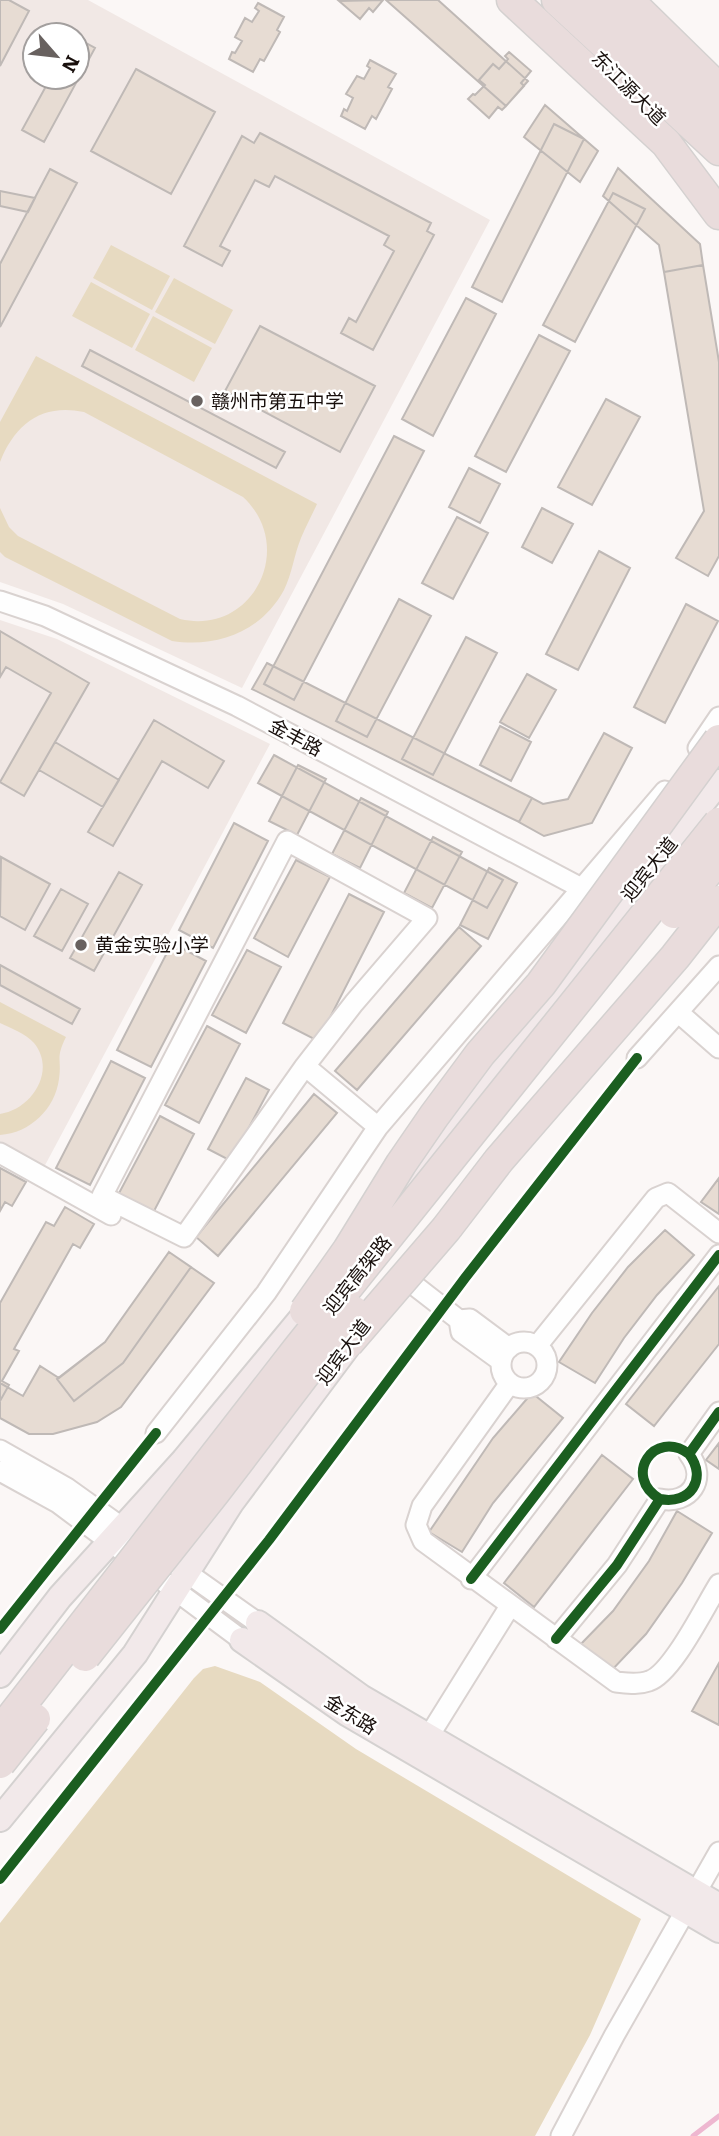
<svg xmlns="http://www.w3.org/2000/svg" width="719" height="2136" viewBox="0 0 719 2136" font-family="Literata,'Noto Sans SC',serif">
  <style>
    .built { fill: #f1e8e5; fill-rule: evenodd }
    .green { fill: #e7dac1 }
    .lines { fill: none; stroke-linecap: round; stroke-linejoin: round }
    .stream { stroke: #eeb7d0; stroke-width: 5 }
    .building { fill: #e7dcd3; stroke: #bfb9b6; stroke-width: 2 }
    .minor-casing { stroke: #d9d2d0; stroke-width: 23 }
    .major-casing { stroke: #d4d1d0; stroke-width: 28 }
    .highway-casing { stroke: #d4d1d0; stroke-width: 33 }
    .minor { stroke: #fefefe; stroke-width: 19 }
    .major { stroke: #f2e9ea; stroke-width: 24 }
    .highway { stroke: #e9dcdc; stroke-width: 30 }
    .highway-bridge-casing { stroke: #d4d1d0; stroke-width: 33; stroke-linecap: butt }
    .highway-bridge { stroke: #e9dcdc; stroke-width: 30 }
    .cycleway-casing { stroke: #fff; stroke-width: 15 }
    .cycleway { stroke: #1b5e20; stroke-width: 10 }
    .poi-dot { fill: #68615f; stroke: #fff; stroke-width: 2.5 }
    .labels { text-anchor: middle; stroke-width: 5; stroke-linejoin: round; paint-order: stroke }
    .street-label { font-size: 19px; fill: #19100d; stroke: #fff }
    .poi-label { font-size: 19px; fill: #19100d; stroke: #fff; text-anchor: start }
  </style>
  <rect width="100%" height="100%" fill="#fbf7f6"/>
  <path class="built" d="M0,0H88L490,220L242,688L63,604L0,582ZM35,35H77V77H35Z
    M0,620L57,639L270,744L43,1169L0,1146Z"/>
  <path class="green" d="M111,245L170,276L152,310L93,278Z
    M174,278L233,310L215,344L155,312Z
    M91,282L150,314L132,348L72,316Z
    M153,316L212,348L194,382L135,350Z
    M36,356L317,504C312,515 306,526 301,538C294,555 292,574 284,590C261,632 217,648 172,641L5,557L0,552V508L9,527L18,536L180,619C253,636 297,547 243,497L84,412C42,403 15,424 0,462V422Z
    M0,1002L66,1037C55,1059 62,1058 59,1079C55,1109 30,1133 0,1135V1114C31,1110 57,1071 34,1043C26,1034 11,1028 0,1023Z
    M215,1666L260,1682L356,1749L641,1919L590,2035L535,2136H0V1923L194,1678L203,1669Z"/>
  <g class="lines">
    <path class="stream" d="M693,2136L719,2116"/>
  </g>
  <path class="building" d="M0,0H9L29,11L0,66Z
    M383,0L373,12L369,8L360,19L339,1Z
    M386,0H438L528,81L506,106Z
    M258,3L284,17L277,30L280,32L264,61L260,59L253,72L229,59L232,52L235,53L242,41L235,37L245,18L252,22L259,11L255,8Z
    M77,38L95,48L44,142L22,130L51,77H77Z
    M509,52L531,71L521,83L524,86L506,106L502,110L498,107L489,118L468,99L473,94L475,95L485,85L479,80L493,64L499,69L508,59L505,56Z
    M370,60L396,74L388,87L392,89L376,119L372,116L365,129L341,116L344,109L347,111L353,98L346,94L357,76L364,79L370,68L367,66Z
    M136,69L215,112L171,194L91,151Z
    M545,105L598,151L580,182L524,137Z
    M554,124L584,139L502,302L472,287Z
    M260,133L431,223L427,231L434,235L373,350L341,333L349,318L356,322L394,251L384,245L389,236L275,176L269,187L255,180L220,246L230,251L222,266L184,246L242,136L254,143Z
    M618,168L700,244L703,265L664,272L659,245L603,196Z
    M50,169L77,183L0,327V264Z
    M0,191L35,198L28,212L0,206Z
    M613,193L645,209L575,342L543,325Z
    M703,265L719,362V556L708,576L676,558L704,511L664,272Z
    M466,298L496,314L433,436L402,419Z
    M260,326L375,386L340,452L225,391Z
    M539,335L570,351L506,472L475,456Z
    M90,350L285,452L276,468L82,366Z
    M606,399L640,417L592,505L558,487Z
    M394,436L424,451L294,700L264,684Z
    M469,468L500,484L480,523L449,507Z
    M542,508L573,524L552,563L522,547Z
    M457,517L488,533L453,599L422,583Z
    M599,551L630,568L578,670L546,654Z
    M399,599L431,616L367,737L336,721Z
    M686,604L718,621L665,723L634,707Z
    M0,631L89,683L24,796L0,782L51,693L6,667L0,677Z
    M466,637L497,653L433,775L402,759Z
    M267,663L532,798L519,822L252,689Z
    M527,674L556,690L529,738L500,722Z
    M154,720L224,761L208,788L162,761L113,846L88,832Z
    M500,726L531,742L511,781L480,765Z
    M604,733L632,748L592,823L544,836L519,822L532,798L543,804L568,799Z
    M55,742L119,780L103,807L39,770Z
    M274,755L503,880L487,908L258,783Z
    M298,765L326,779L297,835L269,821Z
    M361,798L388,812L360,868L332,854Z
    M234,823L268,841L213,948L179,930Z
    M433,837L462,852L432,908L404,893Z
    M1,857L50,884L25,930L0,916Z
    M296,860L330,877L288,957L254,938Z
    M489,868L517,883L488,939L460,925Z
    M119,872L142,885L94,971L70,958Z
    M61,889L88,904L62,951L34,936Z
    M349,894L384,912L318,1041L283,1023Z
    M459,927L481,946L357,1090L335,1071Z
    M172,943L206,961L151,1067L117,1050Z
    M247,950L281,967L246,1033L212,1015Z
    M0,965L80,1009L72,1024L0,985Z
    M207,1026L240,1044L199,1123L165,1105Z
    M111,1061L145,1078L90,1185L56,1168Z
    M246,1078L269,1090L231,1161L208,1149Z
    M314,1094L337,1113L218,1256L196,1237Z
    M160,1116L194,1134L153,1213L118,1195Z
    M0,1168L26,1182L12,1206L5,1202L0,1211Z
    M719,1178V1214L701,1202Z
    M65,1207L94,1224L80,1248L73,1244L14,1349L19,1351L2,1381L9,1385L0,1401V1303L46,1222L54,1226Z
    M665,1230L694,1255L657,1295L624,1338L595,1383L559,1362L592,1313L628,1267Z
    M169,1252L214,1283L121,1407L97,1422L53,1434H29L0,1418V1383L23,1396L40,1366L59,1378L105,1342Z
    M169,1252L191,1267L123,1363L74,1401L57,1379L105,1342Z
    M719,1286V1344L654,1426L626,1404Z
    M532,1393L563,1418L493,1503L462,1552L429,1532L493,1438Z
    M719,1443V1469L706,1460Z
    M602,1455L633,1479L534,1607L504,1583Z
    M677,1511L712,1533L682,1583L646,1634L612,1670L580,1645L613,1611L649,1561Z
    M719,1663V1725L692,1711Z"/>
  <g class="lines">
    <defs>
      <path id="minor" d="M0,601L45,616L237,706L583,889
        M698,748L719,717
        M287,841L427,918L354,1003L305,1066L184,1237L102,1196Z
        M679,1013L719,1048
        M637,1058L719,966
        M305,1066L378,1127
        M0,1153L111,1215
        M401,1275L459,1320L461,1332L501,1361
        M459,1320L470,1319L509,1348
        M501 1365a23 23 0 1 1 46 0a23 23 0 1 1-46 0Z
        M537,1346L656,1198L668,1193L719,1233
        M510,1383L422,1506L416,1525L423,1541L616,1682C627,1683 638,1685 649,1681C672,1674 705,1606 719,1584
        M156,1433L266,1293L378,1127L665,791
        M0,1450L67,1488L134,1536
        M0,1471L58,1503L242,1640
        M176,1565L258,1623
        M471,1579L719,1255
        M556,1639L617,1565L660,1499C690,1505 708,1479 689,1454L719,1412
        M429,1736L510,1606
        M561,2136L614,2036L719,1852"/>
      <path id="major" d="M385,1213L577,960L719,782
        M258,1623L361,1697L719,1906
        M242,1640L348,1714L719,1930
        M0,1675L60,1597L184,1460L319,1297
        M0,1819L135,1654L231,1503L360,1330"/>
      <path id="highway" d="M512,0L666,143L719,214
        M557,0L719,150
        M591,0L719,118
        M628,0L719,89"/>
    </defs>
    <use href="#minor" class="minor-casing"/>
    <use href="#major" class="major-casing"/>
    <use href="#highway" class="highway-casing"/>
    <use href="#minor" class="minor"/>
    <use href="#major" class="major"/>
    <use href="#highway" class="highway"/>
    <defs>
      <path id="highway-bridge" d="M674,913L719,858
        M305,1311L348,1250L401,1164L434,1116L480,1054L541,984L719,740
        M348,1343L446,1229L499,1160L675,957L719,901
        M85,1656L215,1492L353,1311
        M0,1732L297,1350L719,823
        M0,1763L35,1719"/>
    </defs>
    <use href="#highway-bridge" class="highway-bridge-casing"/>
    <use href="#highway-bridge" class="highway-bridge"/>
    <defs>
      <path id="cycleway" d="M660,1499C622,1477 654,1428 689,1454
        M471,1579L719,1255
        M0,1629L156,1433
        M556,1639L617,1565L660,1499C690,1505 708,1479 689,1454L719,1412
        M0,1879L269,1540L465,1278L637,1058"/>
    </defs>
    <use href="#cycleway" class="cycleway-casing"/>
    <use href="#cycleway" class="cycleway"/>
  </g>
  <g class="poi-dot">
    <circle cx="197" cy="401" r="7"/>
    <circle cx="81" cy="945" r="7"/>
  </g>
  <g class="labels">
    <g class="street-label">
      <text transform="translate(629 88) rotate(45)" y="7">东江源大道</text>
      <text transform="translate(296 737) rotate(28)" y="7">金丰路</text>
      <text transform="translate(649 869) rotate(-51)" y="7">迎宾大道</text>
      <text transform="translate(357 1275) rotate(-51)" y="7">迎宾高架路</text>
      <text transform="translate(343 1352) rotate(-53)" y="7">迎宾大道</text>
      <text transform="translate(351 1714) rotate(32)" y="7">金东路</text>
    </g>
    <g class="poi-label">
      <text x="211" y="408">赣州市第五中学</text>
      <text x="95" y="952">黄金实验小学</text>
    </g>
  </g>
  <g transform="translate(56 56) rotate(118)"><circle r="33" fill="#ffffff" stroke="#a39f9e" stroke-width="2"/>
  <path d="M0-5L12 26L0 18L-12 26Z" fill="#68615f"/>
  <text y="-10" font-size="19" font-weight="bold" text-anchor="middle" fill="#19100d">N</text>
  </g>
</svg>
